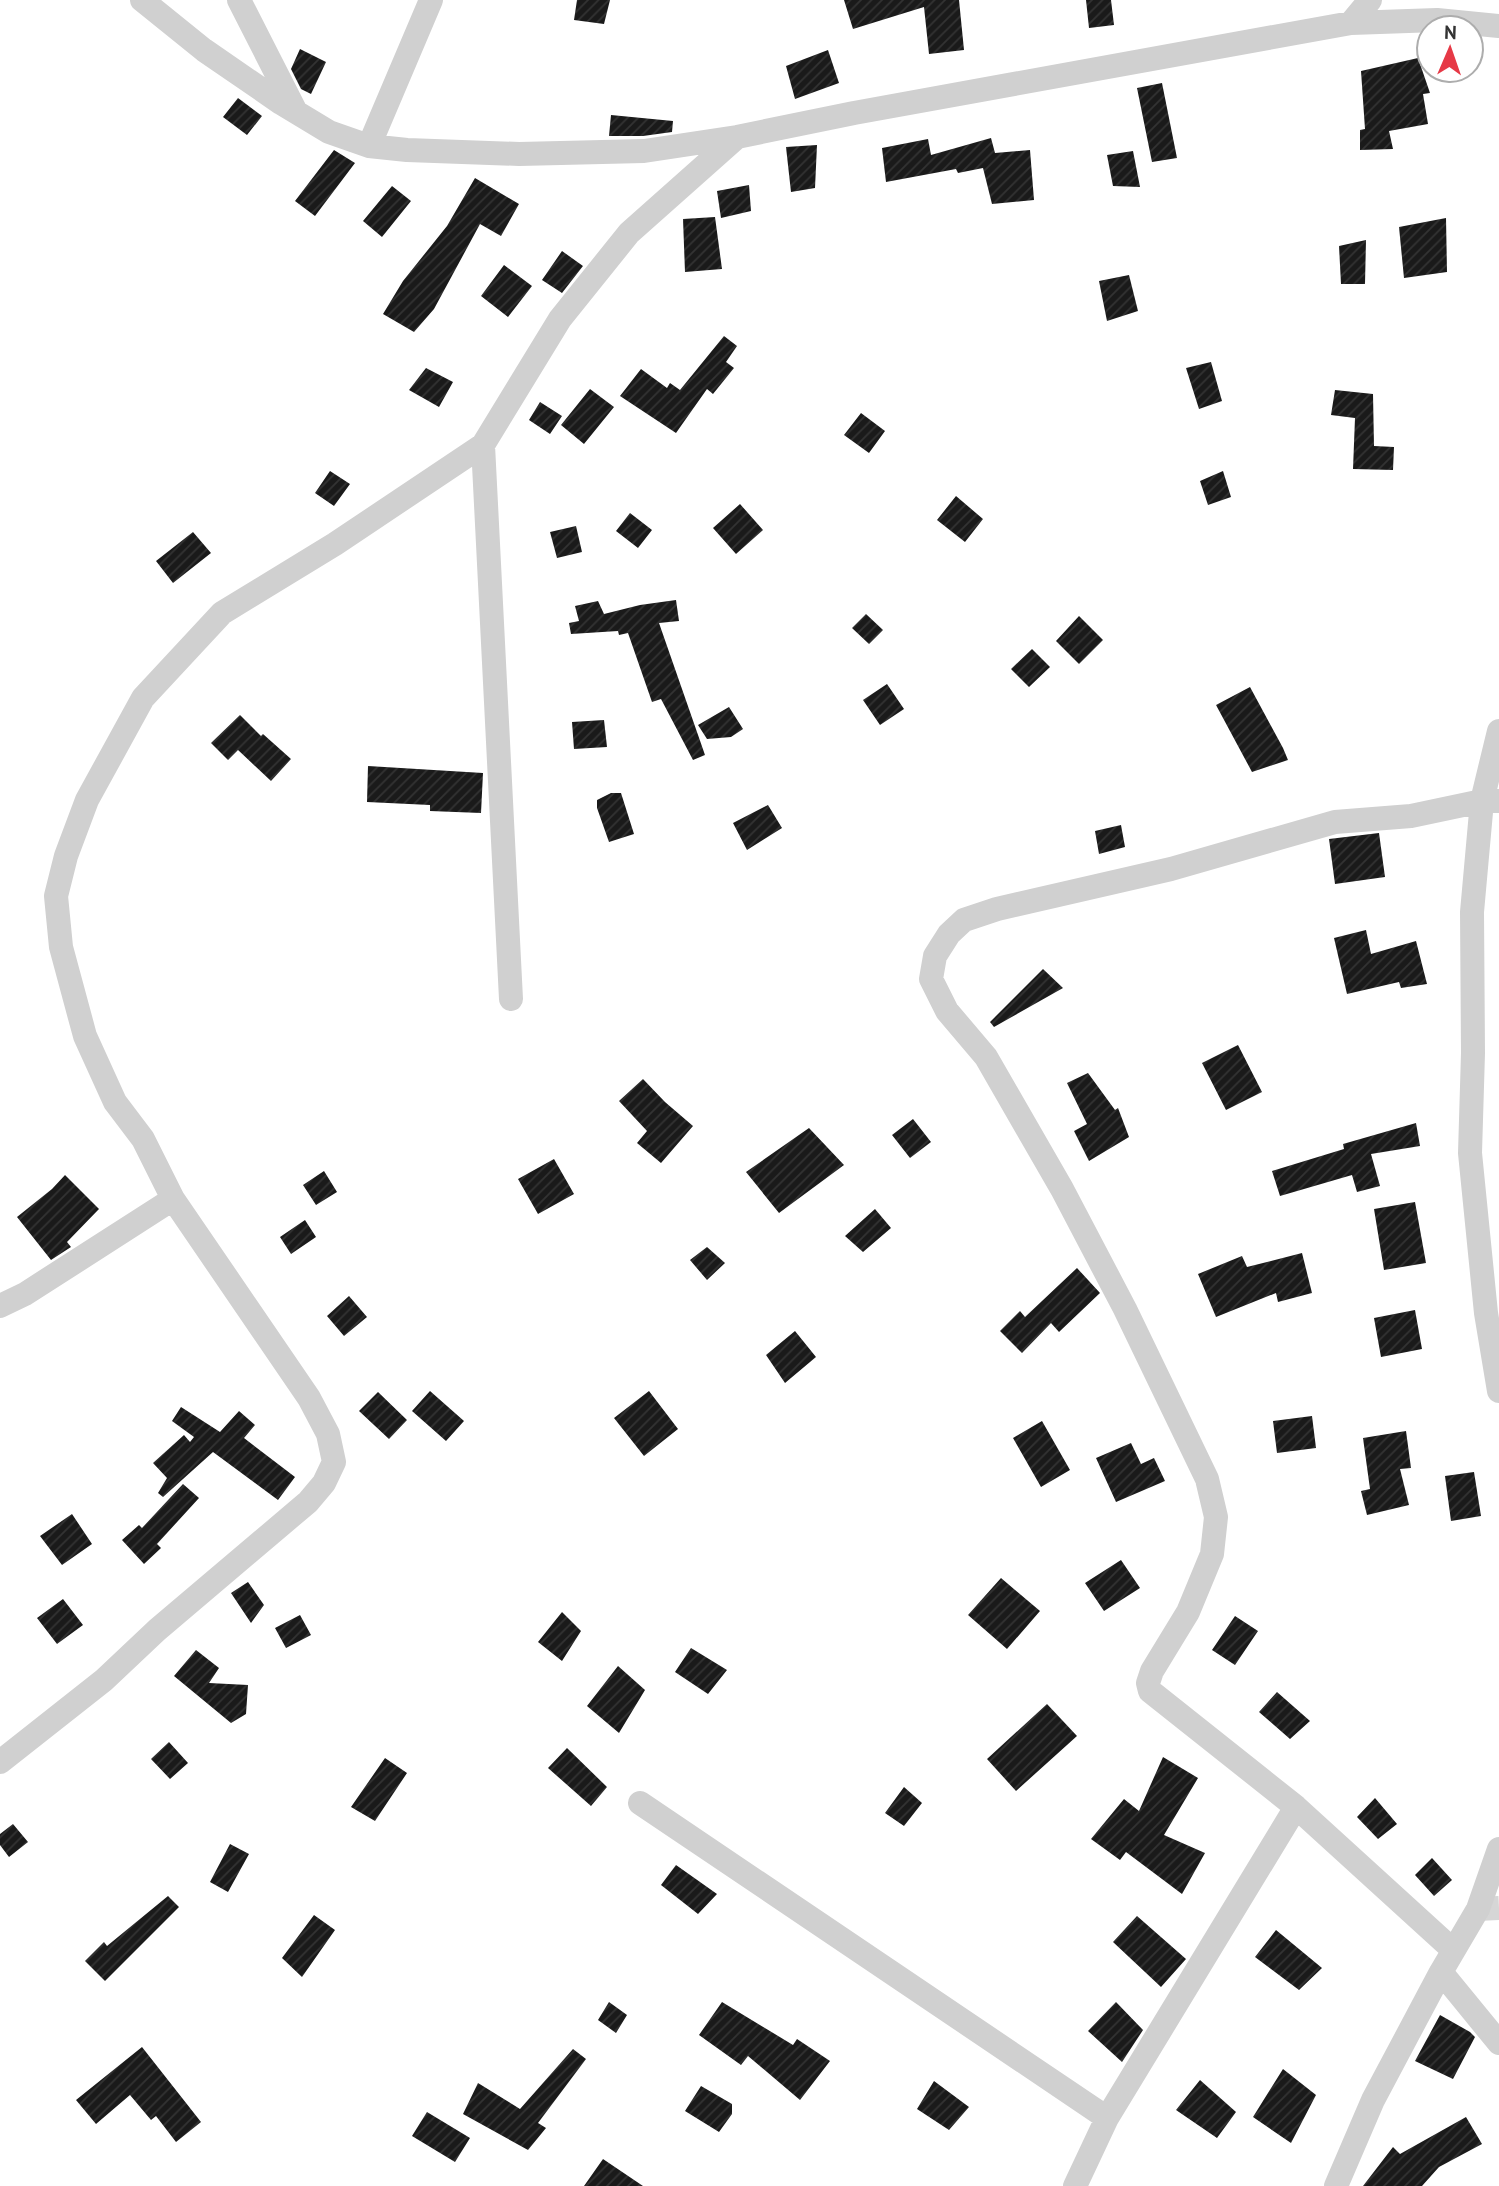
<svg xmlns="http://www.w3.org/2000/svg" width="1499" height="2186" viewBox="0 0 1499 2186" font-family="'PT Sans',sans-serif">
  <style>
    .building { fill: url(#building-hatch) }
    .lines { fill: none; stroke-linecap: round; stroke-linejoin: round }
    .minor-tunnel { stroke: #d6d6d6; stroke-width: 24; stroke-dasharray: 24 12; stroke-linecap: butt }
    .minor { stroke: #d0d0d0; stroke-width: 24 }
  </style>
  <defs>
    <pattern id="building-hatch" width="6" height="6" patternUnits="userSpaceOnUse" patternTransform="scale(1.75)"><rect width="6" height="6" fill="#1a1a1a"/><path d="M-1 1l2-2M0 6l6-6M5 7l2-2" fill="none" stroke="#333"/></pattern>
  </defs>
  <rect width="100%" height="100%" fill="#fff"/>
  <path class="building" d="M577,0H610L604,24L574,20Z
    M844,0H959L964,50L929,54L924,7L853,29Z
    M1086,0H1111L1114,25L1089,28Z
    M300,49L326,62L311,94L301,89L291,69Z
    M828,50L839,83L795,99L786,66Z
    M1418,58L1430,93L1423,94L1428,124L1389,131L1393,149L1360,150V130L1365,129L1361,71Z
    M1162,83L1177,158L1152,162L1137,88Z
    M238,98L262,116L247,135L223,117Z
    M611,115L673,121L672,132L643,136H609Z
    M991,138L995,153L1030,150L1034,200L992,204L983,168L958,173L956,169L886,182L882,148L928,139L931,155Z
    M817,145L815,188L791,192L786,147Z
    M334,150L355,163L315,216L295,201Z
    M1133,151L1140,187L1113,186L1107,155Z
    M475,178L519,204L501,236L480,224L434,309L414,332L383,314L403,281L447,226Z
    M749,185L751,211L721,218L717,191Z
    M392,186L411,201L382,237L363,221Z
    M715,217L722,269L685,272L683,219Z
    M1446,218L1447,272L1404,278L1399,227Z
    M1366,240L1365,284H1341L1339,246Z
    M562,251L583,266L562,293L542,280Z
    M504,265L532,286L508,317L481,296Z
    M1129,275L1138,311L1107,321L1099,281Z
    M724,336L737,346L726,362L734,368L713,394L707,389L676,433L620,396L641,369L667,388L670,383L680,390Z
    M1211,362L1222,401L1199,409L1186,368Z
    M426,368L453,382L439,407L409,390Z
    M590,389L614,407L584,444L561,425Z
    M1335,390L1373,394L1374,446L1394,447L1393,470L1353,469L1355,418L1331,415Z
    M540,402L562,416L550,434L529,420Z
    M861,413L885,431L869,453L844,435Z
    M330,471L350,484L334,506L315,493Z
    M1223,471L1231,497L1208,505L1200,481Z
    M956,496L983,519L965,542L937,520Z
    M740,504L763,530L736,554L713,528Z
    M630,513L652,530L638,548L616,531Z
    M576,526L582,552L557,558L550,532Z
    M193,532L211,553L173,583L156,561Z
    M676,600L679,621L659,623L705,755L693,760L661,699L652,702L628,633L619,635L618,631L571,634L569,623L579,621L575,606L598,601L604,614L640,605Z
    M866,614L883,630L869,644L852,628Z
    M1079,616L1103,640L1079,664L1056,641Z
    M1032,649L1050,667L1029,687L1011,669Z
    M887,684L904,709L880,725L863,700Z
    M1250,687L1283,748L1288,760L1252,772L1216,705Z
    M729,707L743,729L731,737L707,739L698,725Z
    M240,715L261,736L263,734L291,759L271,781L238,750L228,760L211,743Z
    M604,720L607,747L574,749L572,722Z
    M368,766L483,773L481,813L430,811V805L367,802Z
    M611,793H621L634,834L609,842L597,808V800Z
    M768,805L782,828L747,850L733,823Z
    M1121,825L1125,847L1099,854L1095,831Z
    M1379,833L1385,877L1335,884L1329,839Z
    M1366,930L1371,954L1416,941L1427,984L1401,988L1399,982L1347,994L1334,938Z
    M1043,969L1063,988L994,1027L990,1022Z
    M1238,1045L1262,1092L1226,1110L1202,1063Z
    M1088,1073L1115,1110L1118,1108L1129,1137L1089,1161L1074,1131L1087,1124L1067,1083Z
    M643,1079L665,1102L693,1126L661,1163L637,1143L647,1131L619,1101Z
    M913,1119L931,1142L910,1158L892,1135Z
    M1416,1123L1420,1146L1371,1154L1380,1186L1357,1192L1352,1175L1280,1196L1272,1171L1344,1149L1343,1144Z
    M809,1128L844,1165L779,1213L746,1172Z
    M554,1159L574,1194L538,1214L518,1179Z
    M324,1171L337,1192L316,1205L303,1185Z
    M65,1175L99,1209L67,1242L71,1247L51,1260L17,1217L52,1189Z
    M1415,1202L1426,1263L1384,1270L1374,1209Z
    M875,1209L891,1228L863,1252L845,1236Z
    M305,1220L316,1237L291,1254L280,1237Z
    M707,1247L725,1263L707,1280L690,1260Z
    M1302,1253L1312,1293L1278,1302L1276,1293L1216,1317L1198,1274L1242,1256L1247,1267Z
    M1077,1268L1100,1293L1059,1332L1051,1323L1022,1353L1000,1331L1020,1311L1025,1317Z
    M349,1296L367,1317L344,1336L327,1316Z
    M1415,1310L1422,1349L1381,1357L1374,1318Z
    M795,1331L816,1357L785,1383L766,1355Z
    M430,1391L464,1421L446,1441L412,1411Z
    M649,1391L678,1429L644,1456L614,1418Z
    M378,1392L407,1420L389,1439L359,1411Z
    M181,1407L220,1432L239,1411L255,1425L244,1438L295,1477L278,1500L213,1452L163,1497L158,1493L167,1478L153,1463L184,1435L190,1442L194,1437L172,1421Z
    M1312,1416L1316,1448L1277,1453L1273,1421Z
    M1042,1421L1070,1470L1041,1487L1013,1438Z
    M1406,1431L1411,1468L1400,1469L1409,1505L1367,1515L1361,1491L1370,1489L1363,1438Z
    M1131,1443L1141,1464L1154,1458L1165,1481L1116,1502L1096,1458Z
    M1474,1472L1481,1516L1451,1521L1445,1476Z
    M183,1484L199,1498L157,1544L161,1548L144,1564L122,1540L139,1525L142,1528Z
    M72,1514L92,1544L62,1565L40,1536Z
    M1121,1560L1140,1588L1104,1611L1085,1583Z
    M1001,1578L1040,1611L1007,1649L968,1615Z
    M248,1582L264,1605L251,1623L231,1593Z
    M63,1599L83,1625L57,1644L37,1618Z
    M562,1612L581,1631L562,1661L538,1642Z
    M300,1615L311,1635L286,1648L275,1628Z
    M1235,1616L1258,1631L1235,1665L1212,1650Z
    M691,1648L727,1670L708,1694L675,1672Z
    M196,1650L219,1668L209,1683L248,1685L246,1714L231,1723L174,1676Z
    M618,1666L645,1690L619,1733L587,1706Z
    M1277,1692L1310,1721L1290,1739L1259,1712Z
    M1047,1704L1077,1736L1016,1791L987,1759Z
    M169,1742L188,1763L170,1779L151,1759Z
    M567,1748L607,1787L591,1806L548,1768Z
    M1163,1757L1198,1778L1164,1835L1205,1853L1182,1894L1126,1852L1120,1860L1091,1839L1124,1799L1139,1811Z
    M385,1758L407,1773L375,1821L351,1807Z
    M904,1787L922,1803L904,1826L885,1813Z
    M1375,1798L1397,1824L1378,1839L1357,1817Z
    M13,1824L28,1842L9,1857L0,1845V1834Z
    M230,1844L249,1854L228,1892L210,1882Z
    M1432,1858L1452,1880L1434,1896L1415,1875Z
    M676,1865L717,1894L698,1914L661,1885Z
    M168,1896L179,1907L105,1981L85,1961L104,1942L107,1946Z
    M314,1915L335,1930L302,1977L282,1958Z
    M1137,1916L1186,1959L1161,1987L1113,1942Z
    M1276,1930L1322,1968L1299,1990L1255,1957Z
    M609,2002L627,2015L616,2033L598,2020Z
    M722,2002L793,2045L797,2039L830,2061L800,2100L748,2056L741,2065L699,2035Z
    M1116,2002L1143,2030L1122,2062L1088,2031Z
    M1440,2015L1470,2032L1475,2037L1453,2079L1415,2061Z
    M142,2047L201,2122L176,2142L156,2116L151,2120L130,2095L96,2124L76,2100Z
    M573,2049L586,2059L538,2123L546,2128L528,2150L463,2114L478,2083L520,2109Z
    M1283,2069L1316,2095L1291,2143L1253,2117Z
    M1200,2080L1236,2112L1217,2138L1176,2110Z
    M934,2081L969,2107L949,2130L917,2109Z
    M701,2086L732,2104V2114L719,2132L685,2111Z
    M427,2112L470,2138L455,2162L412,2136Z
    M1466,2117L1482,2144L1439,2167L1422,2186H1363L1393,2147L1400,2154Z
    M603,2159L643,2186H584Z"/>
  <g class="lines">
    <path class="minor-tunnel" d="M1478,1909L1499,1908"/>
    <path class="minor" d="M142,0L204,50L281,103L329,132L369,146L407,150L519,154L644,151L737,137L854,113L1351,23L1437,20L1499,26
      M239,0L296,112
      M1351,23L1370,0
      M369,146L431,0
      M483,445L511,999
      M1499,731L1482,801L1472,912L1473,1053L1470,1153L1486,1313L1499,1391
      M0,1306L25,1294L173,1199
      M0,1762L104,1680L157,1630L308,1502L324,1483L334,1462L328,1434L309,1398L173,1199L143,1139L115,1102L85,1036L61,947L56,896L66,856L87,800L143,698L222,613L335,544L483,445L560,319L629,233L737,137
      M640,1803L1107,2118
      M1453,1950L1296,1807L1150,1691L1148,1683L1152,1671L1188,1612L1212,1554L1216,1517L1207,1479L1125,1309L1062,1189L986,1057L947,1011L931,979L935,956L949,934L964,920L997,909L1171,869L1335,822L1411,816L1482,801H1499
      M1441,1972L1499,2043
      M1075,2186L1107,2118L1296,1807
      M1336,2186L1373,2100L1441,1972L1478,1909L1499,1849"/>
  </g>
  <g transform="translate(1450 49) rotate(2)"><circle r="33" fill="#ffffff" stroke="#adadad" stroke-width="2"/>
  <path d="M0-5L12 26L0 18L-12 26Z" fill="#e63946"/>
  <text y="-10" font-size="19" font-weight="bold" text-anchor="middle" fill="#333333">N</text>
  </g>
</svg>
